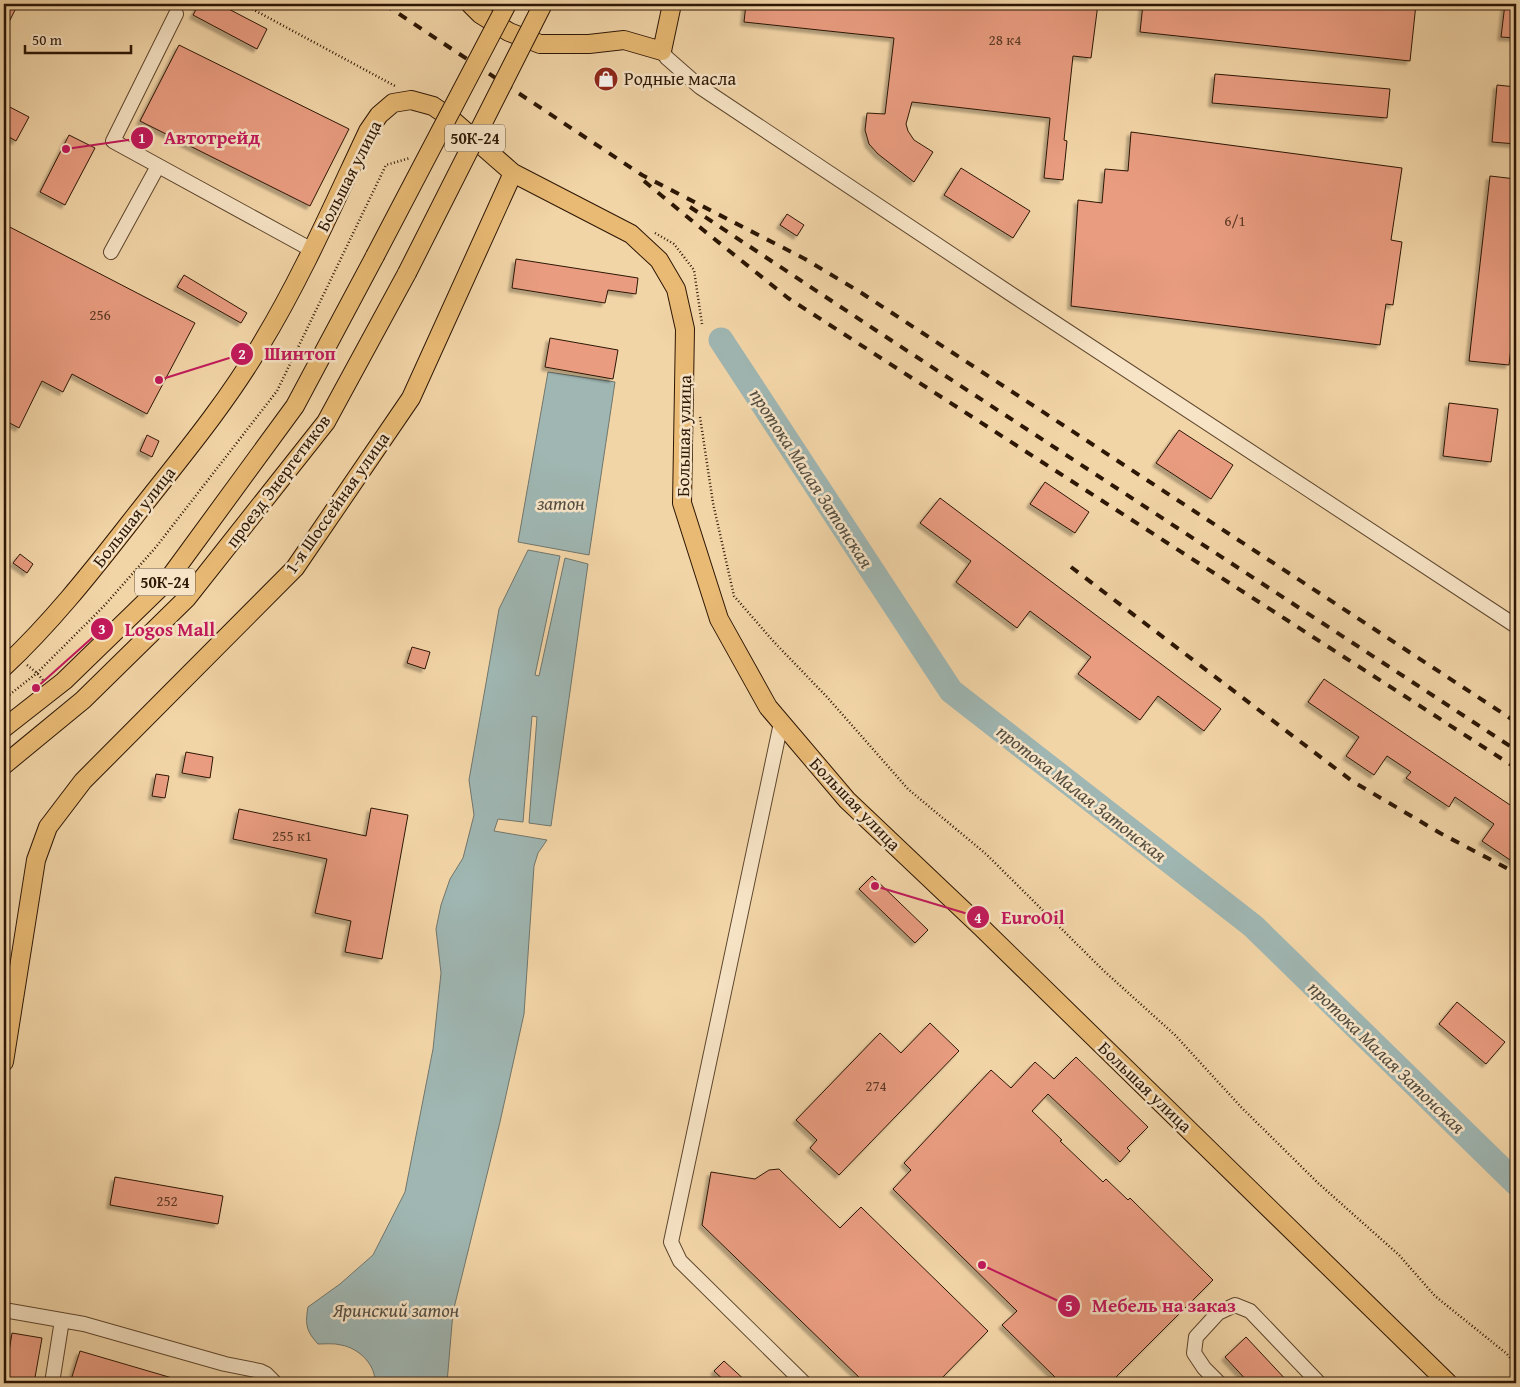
<svg xmlns="http://www.w3.org/2000/svg" width="1520" height="1387" viewBox="0 0 1520 1387" font-family="'Gentium Book Plus',serif">
  <style>
    .water { fill: #9fb6b2; stroke: #71766c }
    .lines { fill: none; stroke-linecap: round; stroke-linejoin: round }
    .river { stroke: #9fb6b2; stroke-width: 25 }
    .building { fill: #e99c80; stroke: #2c1604; filter: url(#shadow) }
    .minor-casing { stroke: #5e462d; stroke-width: 16 }
    .major-casing { stroke: #2c1604; stroke-width: 20 }
    .path { stroke: #2c1604; stroke-width: 2.5; stroke-dasharray: 1 2.5; stroke-linecap: butt }
    .minor { stroke: #f7e4c6; stroke-width: 14 }
    .major { stroke: #e9ba74; stroke-width: 18 }
    .rail { stroke: #2c1604; stroke-width: 4; stroke-dasharray: 9 9; stroke-linecap: butt }
    .major-bridge-casing { stroke: #2c1604; stroke-width: 20; stroke-linecap: butt }
    .major-bridge { stroke: #e9ba74; stroke-width: 18 }
    .labels { text-anchor: middle; stroke-width: 5; stroke-linejoin: round; paint-order: stroke }
    .number-label { font-size: 15px; fill: #5b3823 }
    .shield { fill: #f7e4c6; stroke: #69543e; stroke-width: 1 }
    .shield-label { font-size: 16px; font-weight: bold; fill: #2c1604 }
    .poi-label { font-size: 18px; fill: #2c1604; stroke: #f7e4c6; text-anchor: start }
    .street-label { font-size: 18px; fill: #2c1604; stroke: #f7e4c6 }
    .water-label { font-size: 19px; font-style: italic; fill: #544e41; stroke: #f7e4c6 }
    .leader { fill: none; stroke: #c2185b; stroke-width: 2 }
    .callout-dot { fill: #c2185b; stroke: #f7e4c6; stroke-width: 2 }
    .mark-label { font-size: 15px; text-anchor: middle; font-weight: bold; fill: #fff }
    .callout-label { font-size: 19px; text-anchor: middle; font-weight: bold; fill: #c2185b; stroke: #f7e4c6; stroke-width: 5; stroke-linejoin: round; paint-order: stroke }
  </style>
  <defs>
    <filter id="shadow"><feDropShadow dx="-3.5" dy="3.5" stdDeviation="1" flood-color="#0004"/></filter>
  </defs>
  <rect width="100%" height="100%" fill="#f2d5a7"/>
  <filter id="stains"><feTurbulence type="fractalNoise" baseFrequency=".004" numOctaves="4"/><feColorMatrix values="0 0 0 0 .2 0 0 0 0 .09 0 0 0 0 .02 0 0 0 .5 -.17"/></filter>
  <radialGradient id="worn" r=".72"><stop offset=".6" stop-color="#630" stop-opacity="0"/><stop offset="1" stop-color="#630" stop-opacity=".3"/></radialGradient>
  <path class="water" d="M548,372L615,382L589,555L518,542Z
    M528,550L560,556L535,675L539,676L565,558L588,564L551,826L529,823L537,717L532,716L523,822L498,819L494,831L547,840L538,853L534,866L524,1014L500,1122L453,1312L447,1383H375C376,1365 359,1348 341,1345C334,1343 325,1344 318,1344C306,1331 305,1324 308,1307L340,1284L373,1255L405,1192L433,1049L441,973L436,929L441,905L450,879L463,858L474,815L469,780L499,609Z"/>
  <g class="lines">
    <path class="river" d="M721,340L951,691L1253,926L1516,1183"/>
  </g>
  <path class="building" d="M4,4H18L4,32Z
    M199,4H219L267,29L257,49L193,15Z
    M746,4H1098L1091,58L1073,56L1064,140L1067,141L1063,180L1044,178L1050,118L912,102L906,124L908,131L914,140L933,152L914,182L878,154L869,144L865,130L867,113L885,114L894,38L744,22Z
    M1143,4H1416L1410,61L1140,32Z
    M1505,4H1516V38L1501,37Z
    M179,45L349,129L310,206L140,121Z
    M1215,74L1390,89L1387,118L1212,103Z
    M1497,85L1516,87V144L1492,142Z
    M4,104L29,117L16,141L4,134Z
    M1131,132L1402,168L1391,240L1402,242L1393,305L1386,304L1380,345L1071,306L1078,200L1102,203L1105,169L1128,171Z
    M69,135L95,148L65,205L40,192Z
    M961,168L1030,211L1013,238L944,195Z
    M1490,176L1516,179L1513,213H1516V305L1509,365L1469,361Z
    M787,214L804,225L797,236L780,225Z
    M4,224L195,323L147,414L72,374L63,392L42,381L19,428L4,420Z
    M516,259L638,278L636,294L608,290L605,303L512,288Z
    M184,275L247,313L241,323L177,287Z
    M550,338L618,350L613,379L545,367Z
    M1449,403L1498,409L1491,462L1443,456Z
    M1179,430L1233,465L1211,499L1156,463Z
    M147,435L159,441L152,457L140,451Z
    M1045,482L1089,512L1075,533L1030,504Z
    M940,498L1221,709L1204,731L1158,696L1140,720L1078,674L1091,657L1030,611L1017,628L956,582L971,561L920,523Z
    M20,554L33,564L27,573L13,563Z
    M412,647L430,652L425,669L407,663Z
    M1324,679L1516,809V864L1482,841L1494,824L1455,797L1449,807L1406,778L1411,772L1387,756L1374,775L1346,756L1359,737L1308,702Z
    M186,752L213,757L210,778L182,773Z
    M156,774L169,776L165,798L152,796Z
    M371,808L408,815L382,959L345,952L351,921L315,913L327,859L233,839L239,809L366,836Z
    M872,876L928,930L915,943L859,889Z
    M1457,1002L1505,1042L1486,1064L1439,1024Z
    M930,1023L959,1051L839,1175L810,1148L817,1140L796,1120L880,1033L901,1053Z
    M1076,1057L1148,1127L1127,1148L1130,1151L1120,1162L1048,1094L1032,1111L1062,1140L1060,1141L1103,1182L1106,1179L1128,1200L1130,1198L1213,1280L1110,1383H1061L1002,1325L1017,1311L893,1189L911,1170L904,1163L991,1070L1011,1088L1035,1062L1054,1079Z
    M779,1169L840,1228L861,1207L988,1331L937,1383H865L702,1225L711,1172L755,1179L769,1170Z
    M115,1177L223,1196L218,1224L110,1205Z
    M12,1333L42,1338L34,1383H4Z
    M1246,1337L1289,1383H1249L1225,1357Z
    M80,1351L179,1380L178,1383H70Z
    M724,1361L748,1383H727L714,1371Z"/>
  <g class="lines">
    <defs>
      <path id="minor" d="M176,14L113,141L312,250
        M662,51L667,58L700,87L1014,296L1516,626
        M111,252L158,166
        M781,723L671,1242L680,1261L804,1383
        M4,1310L84,1324L225,1364L260,1371L266,1374L275,1383
        M52,1383L62,1320
        M1219,1383L1204,1368L1194,1353L1196,1337L1218,1313L1235,1305L1250,1311L1319,1383"/>
      <path id="major" d="M470,4L480,14L509,32L540,44H589L624,40L662,51L672,4
        M4,667C50,624 89,575 128,525C173,467 222,410 260,346C302,277 334,203 368,131L379,115L393,103L411,100L433,106L449,117L513,173L631,234L659,260L676,289L685,329L682,503L719,619L768,707L847,800L982,928L1448,1383
        M4,728L64,681L167,581L295,406L375,256
        M4,765L83,700L187,598L326,422L407,273
        M4,1062L36,860L48,827L83,781L295,568L411,398L513,173"/>
    </defs>
    <use href="#minor" class="minor-casing"/>
    <use href="#major" class="major-casing"/>
    <path class="path" d="M243,4L395,86
      M655,233L674,244L694,270L702,324
      M700,417L713,503L734,596L774,642L827,697L908,789L986,854L1104,971L1175,1035L1241,1107L1318,1183L1399,1255L1435,1296L1507,1354L1516,1365
      M27,665L37,673L43,680
      M4,699L37,673L104,606L156,547L277,391L386,165L410,158"/>
    <use href="#minor" class="minor"/>
    <use href="#major" class="major"/>
    <path class="rail" d="M384,4L642,175L805,259L860,292L1516,722
      M644,181L702,229L788,298L1516,768
      M690,207L877,331L1516,750
      M1071,567L1352,781L1440,833L1516,873"/>
    <defs>
      <path id="major-bridge" d="M375,256L507,4
        M407,273L543,4"/>
    </defs>
    <use href="#major-bridge" class="major-bridge-casing"/>
    <use href="#major-bridge" class="major-bridge"/>
  </g>
  <defs>
    <symbol id="shop-disc" viewBox="-11 -11 22 22"><circle r="9.5" fill="#8f2418" stroke="#f7e4c6"/><path d="M-5-2.5h2.3a2.7 3.5 0 0 1 5.4 0H5L5.5 6h-11ZM-1.5-2.5h3a1.5 2.3 0 0 0-3 0Z" fill="#fff"/></symbol>
  </defs>
  <g fill-rule="evenodd">
    <use href="#shop-disc" x="592" y="65" width="28" height="28"/>
  </g>
  <g class="labels">
    <g class="number-label">
      <text x="1005" y="45">28 к4</text>
      <text x="1235" y="226">6/1</text>
      <text x="100" y="320">256</text>
      <text x="292" y="841">255 к1</text>
      <text x="876" y="1091">274</text>
      <text x="167" y="1206">252</text>
    </g>
    <g class="shield">
      <rect x="445" y="124.5" width="60" height="27" rx="4"/>
      <rect x="135" y="568.5" width="60" height="27" rx="4"/>
    </g>
    <g class="shield-label">
      <text x="475" y="144">50К-24</text>
      <text x="165" y="588">50К-24</text>
    </g>
    <g class="poi-label">
      <text x="624" y="85">Родные масла</text>
    </g>
    <g class="street-label">
      <text transform="translate(349 176) rotate(-63)" y="6">Большая улица</text>
      <text transform="translate(684 436) rotate(-89)" y="6">Большая улица</text>
      <text transform="translate(278 481) rotate(-53)" y="6">проезд Энергетиков</text>
      <text transform="translate(337 503) rotate(-55)" y="6">1-я Шоссейная улица</text>
      <text transform="translate(134 517) rotate(-52)" y="6">Большая улица</text>
      <text transform="translate(855 804) rotate(46)" y="6">Большая улица</text>
      <text transform="translate(1145 1087) rotate(44)" y="6">Большая улица</text>
    </g>
    <g class="water-label">
      <text transform="translate(812 478) rotate(57)" y="7">протока Малая Затонская</text>
      <text x="561" y="510">затон</text>
      <text transform="translate(1082 793) rotate(38)" y="7">протока Малая Затонская</text>
      <text transform="translate(1387 1057) rotate(44)" y="7">протока Малая Затонская</text>
      <text x="396" y="1317">Яринский затон</text>
    </g>
  </g>
  <path class="leader" d="M66 149L142 138M159 380L242 354M36 688L102 629M875 886L978 917M982 1265L1069 1306"/>
  <g class="callout-dot">
    <circle cx="66" cy="149" r="5"/>
    <circle cx="159" cy="380" r="5"/>
    <circle cx="36" cy="688" r="5"/>
    <circle cx="875" cy="886" r="5"/>
    <circle cx="982" cy="1265" r="5"/>
    <circle cx="142" cy="138" r="12"/>
    <circle cx="242" cy="354" r="12"/>
    <circle cx="102" cy="629" r="12"/>
    <circle cx="978" cy="917" r="12"/>
    <circle cx="1069" cy="1306" r="12"/>
  </g>
  <g class="mark-label">
    <text x="142" y="143">1</text>
    <text x="242" y="359">2</text>
    <text x="102" y="634">3</text>
    <text x="978" y="923">4</text>
    <text x="1069" y="1311">5</text>
  </g>
  <g class="callout-label">
    <text x="212" y="144">Автотрейд</text>
    <text x="300" y="360">Шинтоп</text>
    <text x="170" y="636">Logos Mall</text>
    <text x="1033" y="924">EuroOil</text>
    <text x="1164" y="1312">Мебель на заказ</text>
  </g>
  <rect width="1520" height="1387" fill="none" stroke="#f2d5a7" stroke-width="20"/>
  <rect x="5" y="5" width="1510" height="1377" fill="none" stroke="#2c1604" stroke-width="2.5"/>
  <rect x="10" y="10" width="1500" height="1367" fill="none" stroke="#2c1604"/>
  <path d="M25 45v8h106v-8" fill="none" stroke="#2c1604" stroke-width="2.5"/>
  <text x="32" y="45" font-size="15" fill="#2c1604" stroke="#f7e4c6" stroke-width="4" paint-order="stroke">50 m</text>
  <rect width="100%" height="100%" filter="url(#stains)"/>
  <rect width="100%" height="100%" fill="url(#worn)"/>
</svg>
